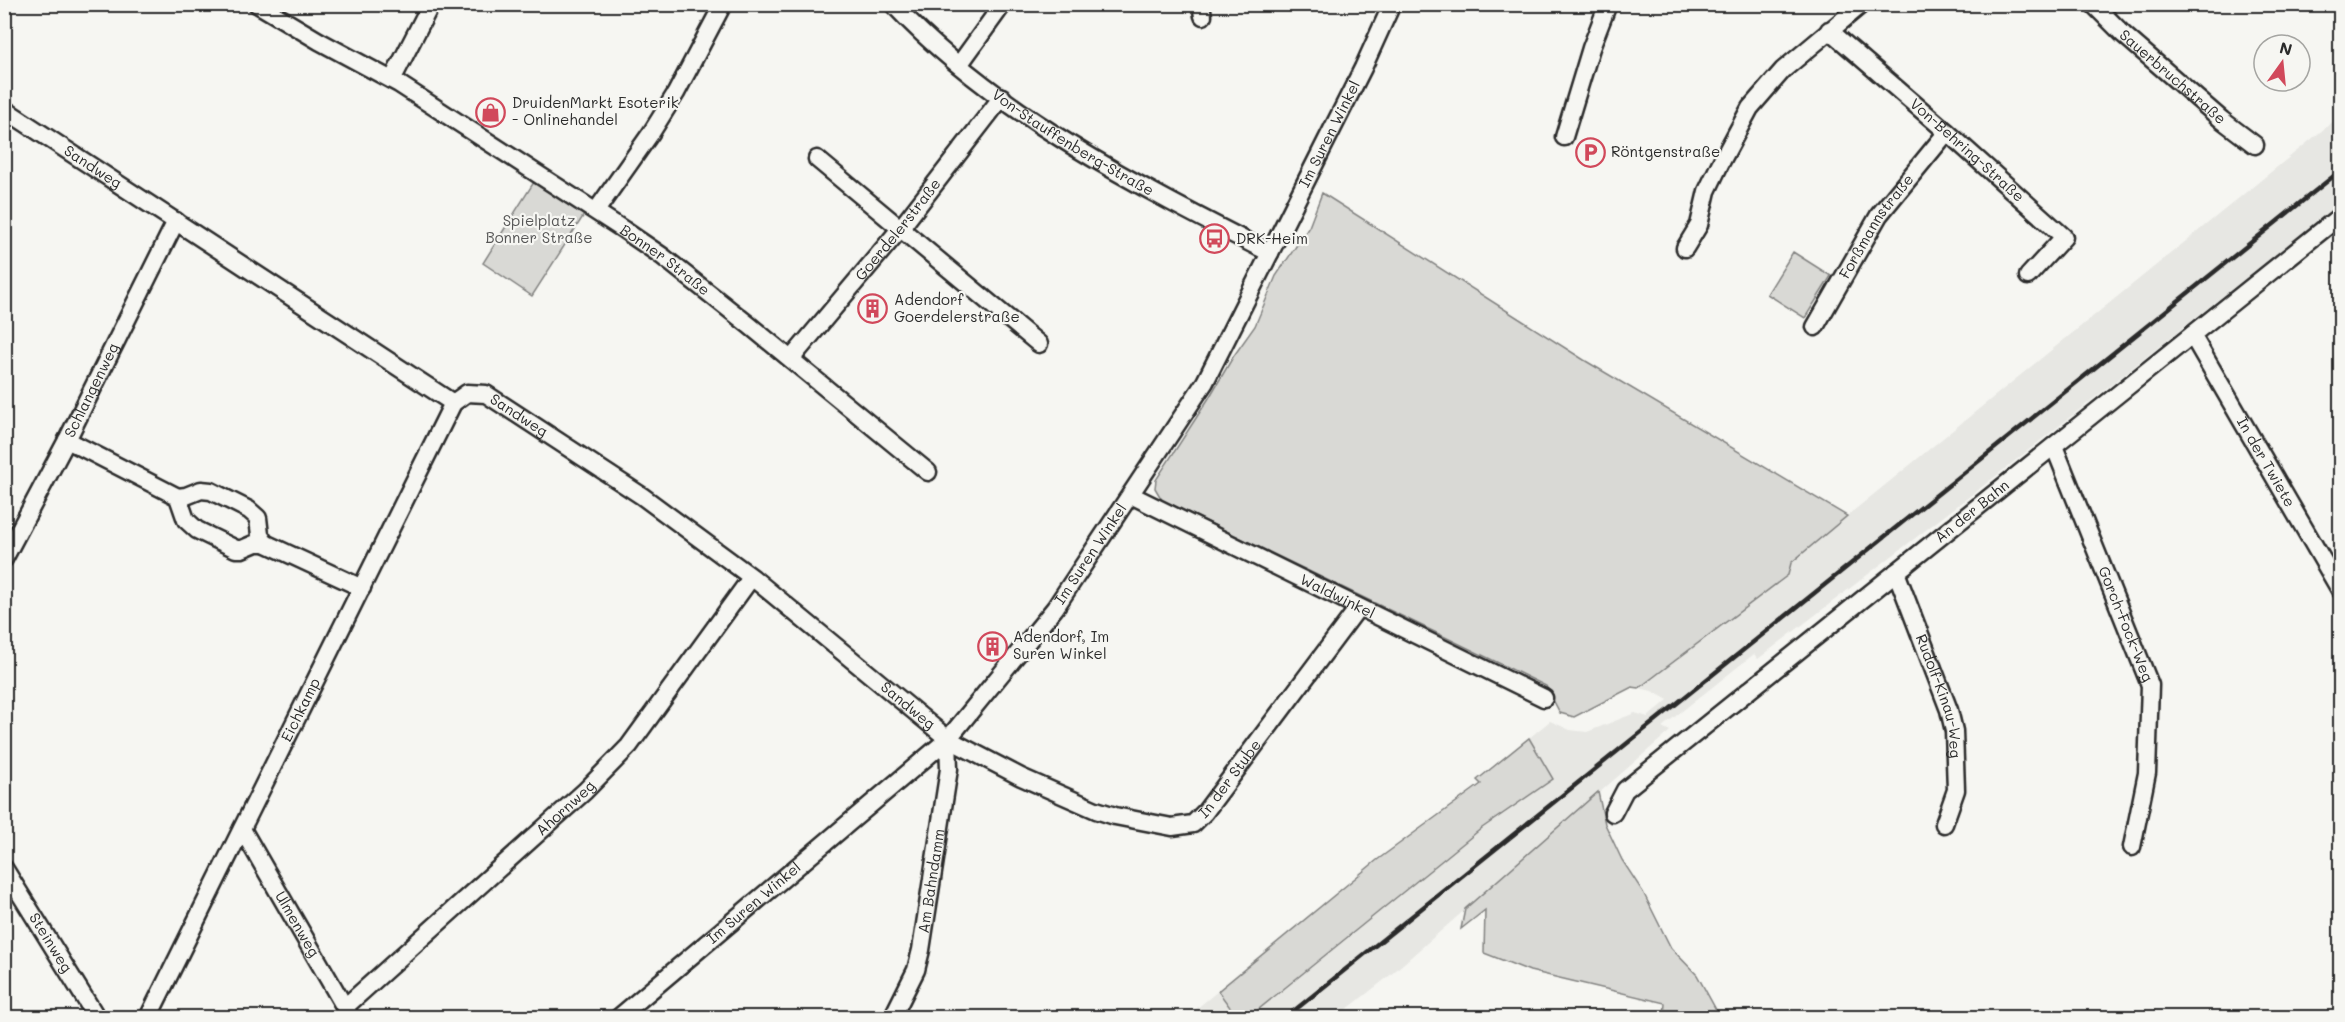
<svg xmlns="http://www.w3.org/2000/svg" width="2345" height="1022" viewBox="0 0 2345 1022" font-family="Mali,sans-serif">
  <style>
    .built { fill: #e7e7e3 }
    .green { fill: #d9d9d5; stroke: #828280; stroke-width: 1.5 }
    .lines { fill: none; stroke-linecap: round; stroke-linejoin: round }
    .street-casing { stroke: #2b2b2b; stroke-width: 21 }
    .street { stroke: #f6f6f2; stroke-width: 16 }
    .rail { stroke: #2b2b2b; stroke-width: 4.5 }
    .labels { text-anchor: middle; stroke-width: 4.5; stroke-linejoin: round; paint-order: stroke }
    .street-label { font-size: 15px; fill: #2b2b2b; stroke: #f6f6f2 }
    .poi-label { font-size: 15px; fill: #2b2b2b; stroke: #f6f6f2; text-anchor: start }
    .park-label { font-size: 15px; fill: #565656; stroke: #f6f6f2 }
  </style>
  <rect width="100%" height="100%" fill="#f6f6f2"/>
  <filter id="ink" filterUnits="userSpaceOnUse"><feTurbulence type="fractalNoise" baseFrequency=".0167" numOctaves="2"/><feDisplacementMap in="SourceGraphic" scale="12" xChannelSelector="R" yChannelSelector="G"/><feConvolveMatrix kernelMatrix="1 2 1 2 8 2 1 2 1" color-interpolation-filters="sRGB"/></filter>
  <g filter="url(#ink)">
    <path class="built" d="M2340,116V203L1996,476L1758,659L1754,654L1662,727L1670,731L1388,977L1337,1017L1249,1018L1444,858L1482,828L1553,779L1529,738L1550,721L1570,730L1587,732L1635,713L1648,717L1668,700L1652,691L1639,688L1788,576L1791,563L1847,516Z
      M1218,991L1237,1017L1185,1018Z"/>
    <path class="green" d="M534,182L584,215L532,296L483,263Z
      M1322,193L1584,360L1847,516L1791,563L1788,575L1639,688L1632,687L1574,717L1560,713L1546,686L1162,500L1155,488L1156,480L1209,398L1233,357L1255,326L1276,276L1309,227Z
      M1793,252L1831,276L1805,318L1767,294Z
      M1529,738L1553,779L1482,828L1249,1017H1237L1218,991L1377,860L1481,784L1477,780Z
      M1598,792L1605,824L1622,860L1643,892L1671,948L1697,975L1720,1017H1664L1665,1003L1530,971L1484,953L1485,910L1461,929L1465,909Z"/>
    <g class="lines">
      <defs>
        <g id="street">
          <path id="s1" d="M257,4L319,41L399,84L624,230L662,256L749,325L928,472"/>
          <path id="s2" d="M893,4C996,114 1138,186 1270,253"/>
          <path d="M1201,4L1203,16"/>
          <path id="s3" d="M2093,4L2124,35L2222,120L2255,145"/>
          <path id="s4" d="M1829,30L1947,132L2064,237L2028,276"/>
          <path d="M959,65L1003,4"/>
          <path d="M392,80L431,4"/>
          <path id="s5" d="M4,109L453,403L467,393L486,394L642,496L753,578L948,739L1021,777L1096,810L1115,816L1172,827L1193,824L1205,812L1358,608"/>
          <path d="M1564,137L1591,48L1608,4"/>
          <path d="M817,159L1039,344"/>
          <path d="M596,211L651,133L676,93L723,4"/>
          <path d="M1685,248L1699,225L1707,191L1720,164L1750,108L1783,70L1862,4"/>
          <path id="s6" d="M1815,327L1879,215L1947,132"/>
          <path id="s7" d="M2192,335L2340,590"/>
          <path id="s8" d="M791,359L900,229L1002,97"/>
          <path d="M67,440L178,497L186,520L197,530L236,549H242L256,543H265L362,588"/>
          <path id="s9" d="M2054,446L2150,685L2147,773L2132,847"/>
          <path id="s10" d="M1131,495L1544,698"/>
          <path d="M178,497L186,496L201,490L211,491L249,510L258,518L260,535L265,543"/>
          <path id="s11" d="M4,559L67,440L176,221"/>
          <path id="s12" d="M1896,572L1949,710L1954,731L1956,790L1944,824"/>
          <path id="s13" d="M1613,813L1625,790L2340,216"/>
          <path id="s14" d="M242,829L351,1018"/>
          <path id="s15" d="M4,868L97,1018"/>
          <path id="s16" d="M345,1007L585,791L629,746L751,578"/>
          <path id="s17" d="M148,1018L453,403"/>
          <path id="s18" d="M618,1018L948,739L1055,608L1205,382L1363,68L1392,4"/>
          <path id="s19" d="M892,1018L916,970L921,950L949,769L948,739"/>
        </g>
      </defs>
      <use href="#street" class="street-casing"/>
      <use href="#street" class="street"/>
      <path class="rail" d="M1285,1018L2340,171"/>
    </g>
  </g>
  <defs>
    <symbol id="shop-ring" viewBox="-11 -11 22 22"><circle r="9.5" fill="#f6f6f2" stroke="#d1495b" stroke-width="1.5"/><path d="M-5-2.5h2.3a2.7 3.5 0 0 1 5.4 0H5L5.5 6h-11ZM-1.5-2.5h3a1.5 2.3 0 0 0-3 0Z" fill="#d1495b"/></symbol>
    <symbol id="parking-ring" viewBox="-11 -11 22 22"><circle r="9.5" fill="#f6f6f2" stroke="#d1495b" stroke-width="1.5"/><path d="M-3.5-5.5H1a3.5 3.5 0 0 1 0 7H-1V5.5H-3.5ZM-1-3.4V-.6H.8a1.4 1.4 0 0 0 0-2.8Z" fill="#d1495b"/></symbol>
    <symbol id="bus-ring" viewBox="-11 -11 22 22"><circle r="9.5" fill="#f6f6f2" stroke="#d1495b" stroke-width="1.5"/><path d="M-5-6H5V4H4V6H2V4H-2V6H-4V4H-5ZM-3.5-4V0h7V-4ZM-3.5 1.2v1.5H-2V1.2ZM2 1.2v1.5H3.5V1.2Z" fill="#d1495b"/></symbol>
    <symbol id="building-ring" viewBox="-11 -11 22 22"><circle r="9.5" fill="#f6f6f2" stroke="#d1495b" stroke-width="1.5"/><path d="M-4-6H4V6H1V3H-1V6H-4ZM-2.5-4.3h1.7v1.8h-1.7ZM.8-4.3h1.7v1.8H.8ZM-2.5-1h1.7V.8h-1.7ZM.8-1h1.7V.8H.8Z" fill="#d1495b"/></symbol>
  </defs>
  <g fill-rule="evenodd">
    <use href="#shop-ring" x="474" y="96" width="33" height="33"/>
    <use href="#parking-ring" x="1574" y="136" width="33" height="33"/>
    <use href="#bus-ring" x="1198" y="222" width="33" height="33"/>
    <use href="#building-ring" x="856" y="292" width="33" height="33"/>
    <use href="#building-ring" x="976" y="630" width="33" height="33"/>
  </g>
  <g class="labels">
    <g class="street-label">
      <text dy="5" stroke="none"><textPath href="#s3" startOffset="108">Sauerbruchstraße</textPath></text>
      <text dy="5" stroke="none"><textPath href="#s18" startOffset="1150">Im Suren Winkel</textPath></text>
      <text dy="5" stroke="none"><textPath href="#s2" startOffset="228">Von-Stauffenberg-Straße</textPath></text>
      <text dy="5" stroke="none"><textPath href="#s4" startOffset="183">Von-Behring-Straße</textPath></text>
      <text dy="5" stroke="none"><textPath href="#s5" startOffset="106">Sandweg</textPath></text>
      <text dy="5" stroke="none"><textPath href="#s6" startOffset="118">Forßmannstraße</textPath></text>
      <text dy="5" stroke="none"><textPath href="#s8" startOffset="168">Goerdelerstraße</textPath></text>
      <text dy="5" stroke="none"><textPath href="#s1" startOffset="482">Bonner Straße</textPath></text>
      <text dy="5" stroke="none"><textPath href="#s11" startOffset="190">Schlangenweg</textPath></text>
      <text dy="5" stroke="none"><textPath href="#s5" startOffset="612">Sandweg</textPath></text>
      <text dy="5" stroke="none"><textPath href="#s7" startOffset="147">In der Twiete</textPath></text>
      <text dy="5" stroke="none"><textPath href="#s13" startOffset="471">An der Bahn</textPath></text>
      <text dy="5" stroke="none"><textPath href="#s18" startOffset="666">Im Suren Winkel</textPath></text>
      <text dy="5" stroke="none"><textPath href="#s10" startOffset="230">Waldwinkel</textPath></text>
      <text dy="5" stroke="none"><textPath href="#s9" startOffset="192">Gorch-Fock-Weg</textPath></text>
      <text dy="5" stroke="none"><textPath href="#s12" startOffset="132">Rudolf-Kinau-Weg</textPath></text>
      <text dy="5" stroke="none"><textPath href="#s5" startOffset="1098">Sandweg</textPath></text>
      <text dy="5" stroke="none"><textPath href="#s17" startOffset="344">Eichkamp</textPath></text>
      <text dy="5" stroke="none"><textPath href="#s5" startOffset="1472">In der Stube</textPath></text>
      <text dy="5" stroke="none"><textPath href="#s16" startOffset="297">Ahornweg</textPath></text>
      <text dy="5" stroke="none"><textPath href="#s19" startOffset="144">Am Bahndamm</textPath></text>
      <text dy="5" stroke="none"><textPath href="#s18" startOffset="178">Im Suren Winkel</textPath></text>
      <text dy="5" stroke="none"><textPath href="#s14" startOffset="110">Ulmenweg</textPath></text>
      <text dy="5" stroke="none"><textPath href="#s15" startOffset="88">Steinweg</textPath></text>
    </g>
    <g class="poi-label">
      <text x="512" y="108">DruidenMarkt Esoterik<tspan x="512" dy="17">- Onlinehandel</tspan></text>
      <text x="1611" y="157">Röntgenstraße</text>
      <text x="1236" y="244">DRK-Heim</text>
      <text x="894" y="305">Adendorf<tspan x="894" dy="17">Goerdelerstraße</tspan></text>
      <text x="1013" y="642">Adendorf, Im<tspan x="1013" dy="17">Suren Winkel</tspan></text>
    </g>
    <g class="park-label">
      <text x="539" y="226">Spielplatz<tspan x="539" dy="17">Bonner Straße</tspan></text>
    </g>
  </g>
  <rect width="2345" height="1022" fill="none" stroke="#f6f6f2" stroke-width="24"/>
  <rect x="12" y="12" width="2321" height="998" fill="none" stroke="#2b2b2b" stroke-width="2" filter="url(#ink)"/>
  <g transform="translate(2282 63) rotate(15)"><circle r="28" fill="#f6f6f2" stroke="#a5a5a2" stroke-width="1.5"/>
  <path d="M0-4.5L10 22L0 15L-10 22Z" fill="#d1495b"/>
  <text y="-9" font-size="16" font-weight="bold" text-anchor="middle" fill="#2b2b2b">N</text>
  </g>
</svg>
